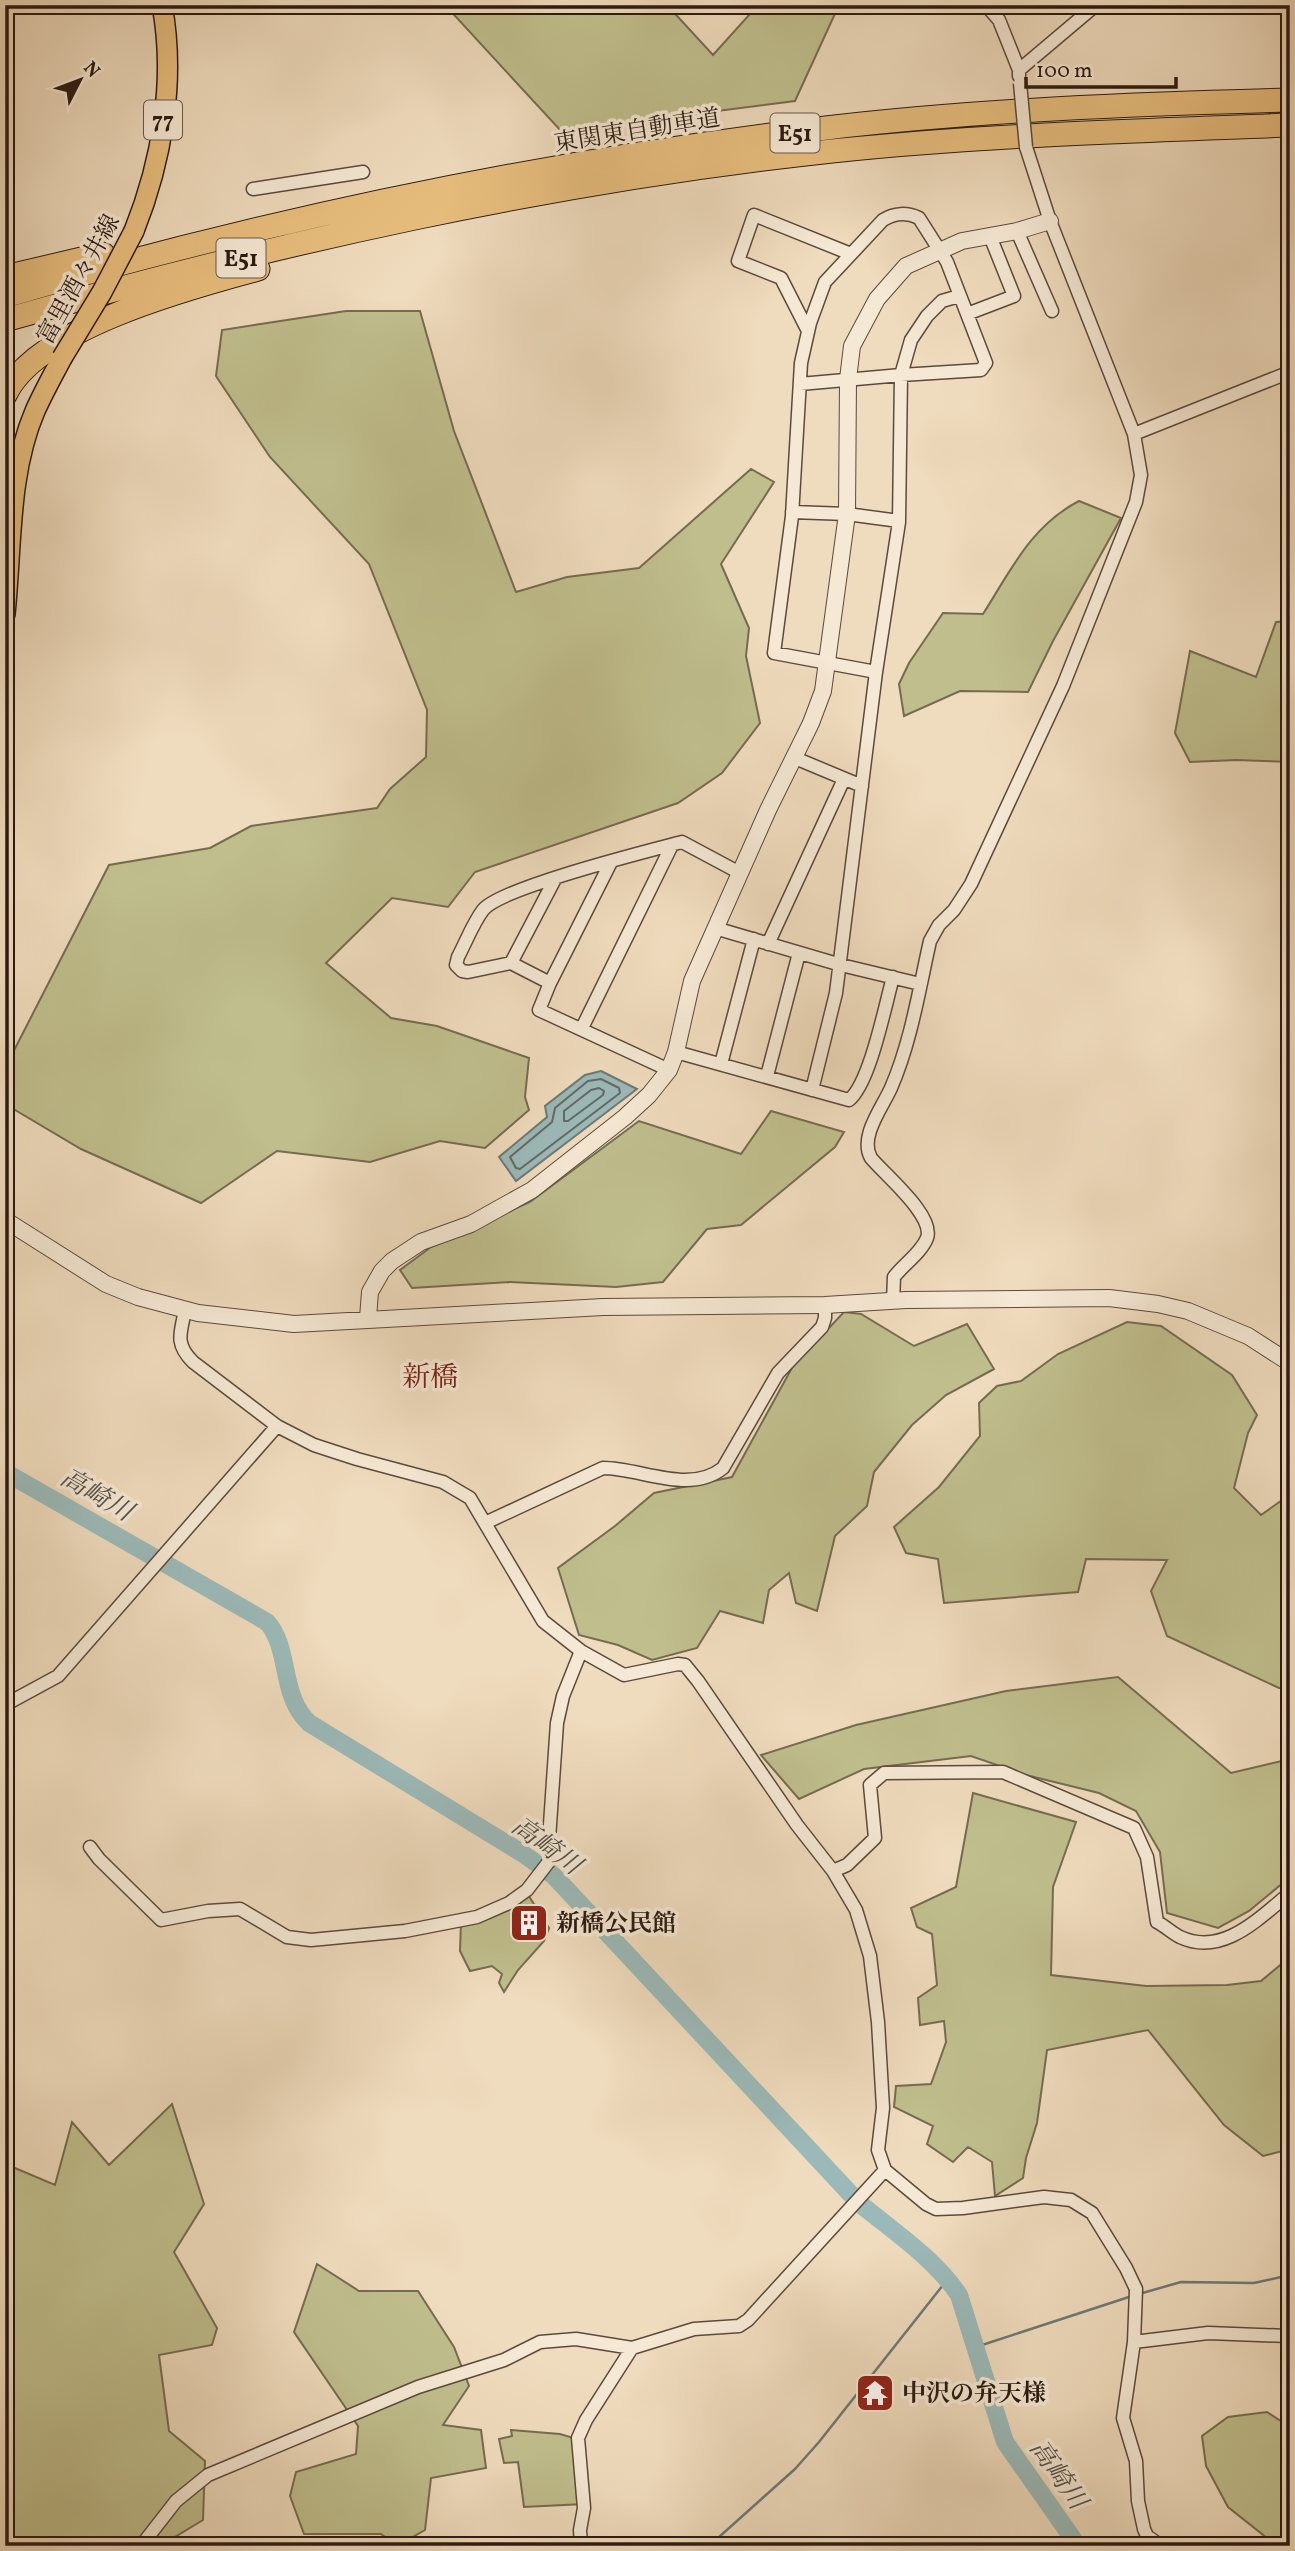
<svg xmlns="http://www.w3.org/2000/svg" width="1295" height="2551" viewBox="0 0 1295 2551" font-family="Vollkorn,'Noto Serif JP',serif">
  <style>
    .green { fill: #c0be8d; stroke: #756c50; stroke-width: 2 }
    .water { fill: #9bb9b8; stroke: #6e7976; stroke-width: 2 }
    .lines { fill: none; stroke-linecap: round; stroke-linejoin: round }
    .shore { stroke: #626965; stroke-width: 2 }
    .stream { stroke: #6e7976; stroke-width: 2.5 }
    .river { stroke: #9bb9b8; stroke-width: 18 }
    .minor-casing { stroke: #5b4a3d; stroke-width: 15 }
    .tertiary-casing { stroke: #5b4a3d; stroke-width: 18 }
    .primary-casing { stroke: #2a1912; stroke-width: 22 }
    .motorway-casing { stroke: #2a1912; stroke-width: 25 }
    .minor { stroke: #f5e8d4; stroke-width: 12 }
    .tertiary { stroke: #f5e8d4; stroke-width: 16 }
    .primary { stroke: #e8be7e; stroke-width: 19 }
    .motorway { stroke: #e8be7e; stroke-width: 23 }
    .minor-bridge-casing { stroke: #5b4a3d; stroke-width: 15; stroke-linecap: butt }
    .primary-bridge-casing { stroke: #2a1912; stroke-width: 22; stroke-linecap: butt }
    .minor-bridge { stroke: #f5e8d4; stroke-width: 12 }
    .primary-bridge { stroke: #e8be7e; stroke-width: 19 }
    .labels { text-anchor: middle; stroke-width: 7; stroke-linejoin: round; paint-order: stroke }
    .shield { fill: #f5e8d4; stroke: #67574c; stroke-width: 2 }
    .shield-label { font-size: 23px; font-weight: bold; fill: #2a1912 }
    .street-label { font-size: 24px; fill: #2a1912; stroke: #f5e8d4 }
    .poi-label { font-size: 24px; font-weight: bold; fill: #2a1912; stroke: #f5e8d4; text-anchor: start }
    .water-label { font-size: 26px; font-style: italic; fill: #52514c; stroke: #f5e8d4 }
    .quarter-label { font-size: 28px; fill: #7a1f14; stroke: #f5e8d4 }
  </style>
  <rect width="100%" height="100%" fill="#efdbbd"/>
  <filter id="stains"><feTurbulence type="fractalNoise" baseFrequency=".00286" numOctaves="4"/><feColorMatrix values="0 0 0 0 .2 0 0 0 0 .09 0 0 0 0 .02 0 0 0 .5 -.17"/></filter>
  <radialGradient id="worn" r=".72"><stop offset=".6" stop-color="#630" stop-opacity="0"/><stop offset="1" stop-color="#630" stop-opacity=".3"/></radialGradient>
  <path class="green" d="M445,5H667L713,55L758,5H839L795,101L561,131Z
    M346,311H420L454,431L516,592L567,577L639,568L751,469L774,482L721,564L749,628L746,656L760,723L722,773L678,803L475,872L448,907L392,898L326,963L391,1018L437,1026L529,1058L525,1097L529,1110L485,1148L440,1141L370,1162L277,1151L201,1203L81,1149L5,1104V1068L109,865L210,848L251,826L377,808L390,789L426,757L427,710L369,564L270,457L216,376L222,330Z
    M1079,501L1121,518L1053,641L1028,692L960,691L904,716L899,684L909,663L943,613L983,614C1011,570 1031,526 1079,501Z
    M1290,621V762L1236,760L1190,762L1175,733L1190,651L1256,677L1276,622Z
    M771,1111L844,1132L835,1147L741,1225L707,1229L663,1282L616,1287L510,1282L412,1288L400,1270L431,1247L530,1202L639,1121L741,1154Z
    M844,1312L861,1314L914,1346L967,1324L994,1369L946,1395L912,1425L874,1472L867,1506L835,1536L817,1611L796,1603L789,1573L769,1590L763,1623L720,1611L697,1648L652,1660L618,1645L579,1635L558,1568L615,1526L654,1493L732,1477L793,1366Z
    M1127,1322L1161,1326L1232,1375L1257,1415L1248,1433L1234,1488L1261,1515L1285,1498L1290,1497V1688H1279L1167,1636L1151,1591L1167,1560L1086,1559L1078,1592L944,1603L938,1559L906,1553L894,1527L939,1487L980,1436L979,1403L997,1386L1021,1381L1058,1354Z
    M1118,1677L1231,1773L1290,1759V1877L1249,1911L1218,1928L1167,1913L1160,1852L1136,1811L1099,1793L1026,1775L971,1756L864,1769L799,1799L761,1755L856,1725L1006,1691Z
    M973,1793L1076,1822L1053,1887L1051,1975L1146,1986L1227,1985L1261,1981L1290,1957V2149L1263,2156L1224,2125L1148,2030L1047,2050L1037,2123L1026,2158L1023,2178L995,2196L992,2162L968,2147L953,2162L927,2144L933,2126L894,2107L896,2086L931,2084L946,2042L944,2021L920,2025L918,1998L937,1985L932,1934L917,1927L911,1908L956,1887Z
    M527,1893L549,1928L544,1941L518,1970L504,1992L499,1983L502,1974L492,1966L470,1971L460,1951L461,1922Z
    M172,2104L204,2204L174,2252L217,2328L212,2345L159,2355L169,2431L205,2461L203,2520L160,2546H5V2169L15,2168L55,2185L72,2122L109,2165Z
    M317,2264L359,2291H418L454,2347L469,2386L443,2425L481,2430L486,2468L431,2478L425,2530L397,2546L381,2534H304L290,2496L296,2472L356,2454L358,2426L294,2332Z
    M1267,2412L1290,2427V2546H1277L1228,2507L1206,2466L1202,2436L1228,2417Z
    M511,2430L560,2434L577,2439L584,2504L524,2507L518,2462L504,2463L499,2439L512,2436Z"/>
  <path class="water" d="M601,1071L637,1089L516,1181L499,1157L547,1117L545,1106L585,1075Z"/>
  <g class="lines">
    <path class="shore" d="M601,1079L619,1088L620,1093L520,1169L516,1168L510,1157L552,1122L555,1108L588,1081Z
      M599,1088L604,1091L603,1095L568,1121H564V1111L591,1090Z"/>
    <path class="stream" d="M1139,2294L1181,2282L1254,2283L1290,2275
      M976,2347L1132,2296
      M709,2546L795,2469L819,2442L947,2280"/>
    <path class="river" d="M5,1472L267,1622C291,1649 279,1694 309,1723L522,1853L554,1876L859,2203C893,2231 934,2258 959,2295L1005,2442L1078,2546"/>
    <defs>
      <path id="minor" d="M986,5L999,20L1019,70V76
        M1019,70L1096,5
        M253,189L363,172
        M1017,231L1052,311
        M967,314L1014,296L990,236
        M808,331L781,278L738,261L754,215L851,254
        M800,384L901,375L981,370L986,363L947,262L919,218C907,212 894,213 883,220L825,282L810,323L801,363L792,516L774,653L876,672
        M1134,434L1290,372
        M792,512L847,514L899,521
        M795,758L862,786
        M715,928L841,965L920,984
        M768,944L844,779
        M511,963L555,879
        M550,983L611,862
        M582,1028L672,845
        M676,1052L849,1100C870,1083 885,1006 893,977
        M721,1064L754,939
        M669,1070L539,1010L550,983L511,963L468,972L462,971L456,965L458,957C466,942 473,923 483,910C500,888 648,851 682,842L740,873
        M767,1076L799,953
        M812,1090L836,993L876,672L899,522L901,375L911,340L927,316L942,301L959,296
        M893,1301L894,1277C904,1264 921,1253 927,1238C935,1216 885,1175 871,1158C859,1137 882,1108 891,1088C911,1042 919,990 930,941L939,925L954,910L971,884L1063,686L1136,502L1141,475L1134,434L1050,221L1026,147
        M185,1311C180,1334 175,1344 193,1362L277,1426L314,1445L357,1459L443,1482L470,1498L543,1621L581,1651L624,1675L678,1664L685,1665L698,1681L797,1825L833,1871L856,1910L870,1956L878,2022L883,2108L878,2150L885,2170L926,2204L936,2209L963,2208L1044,2197L1071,2200L1092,2213L1126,2268L1136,2289L1134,2342L1123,2418L1136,2461L1138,2501L1144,2529L1147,2536L1161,2546
        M485,1523L603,1468C641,1468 689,1495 723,1468L778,1373L822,1327L825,1318V1305
        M12,1701L58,1676L277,1426
        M90,1847L99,1859L161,1920L208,1911L240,1909L287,1937L311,1940L405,1931L477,1917L509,1903L527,1890L554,1855L549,1839L557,1723L563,1696L581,1651
        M833,1871L847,1865L875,1838L870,1785L884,1773L1003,1772L1134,1828L1147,1857L1157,1922C1165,1926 1172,1933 1180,1937C1223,1957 1259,1918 1290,1893
        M1134,2342L1208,2333L1287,2336L1290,2339
        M141,2546L176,2501L208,2475L418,2387L504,2360L540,2342L576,2339L632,2348L694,2329L739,2326L748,2320L885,2170
        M581,2546L580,2530L584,2508L578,2438L586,2420L632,2348"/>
      <path id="tertiary" d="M5,1220L106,1284L138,1297L198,1313L294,1324L603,1307L825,1305L906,1300L1109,1298L1158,1304L1188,1311L1248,1336L1290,1363
        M368,1318L370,1292L382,1271L392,1261L421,1242L471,1224L532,1190L625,1117L649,1095L669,1070L676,1052L692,981L768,810L811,723L823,691L847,514L848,379L852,346L877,299L906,266L962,241L1017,231L1050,221"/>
      <path id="primary" d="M134,231C162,161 176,80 162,5
        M5,614C12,547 8,474 35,411C43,393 53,375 62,358"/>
      <path id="motorway" d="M5,277L103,254
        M5,296C273,218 549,161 826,128C980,110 1135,104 1290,100
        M5,320C276,243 552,181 832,151C984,135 1137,131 1290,125
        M5,395C36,328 191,287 258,269"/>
    </defs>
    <use href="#minor" class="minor-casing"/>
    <use href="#tertiary" class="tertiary-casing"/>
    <use href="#primary" class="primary-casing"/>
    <use href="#motorway" class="motorway-casing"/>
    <use href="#minor" class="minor"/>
    <use href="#tertiary" class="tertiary"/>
    <use href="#primary" class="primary"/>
    <use href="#motorway" class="motorway"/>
    <defs>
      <path id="minor-bridge" d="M1020,83L1026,147"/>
      <path id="primary-bridge" d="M62,358L102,292L134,231"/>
    </defs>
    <use href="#minor-bridge" class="minor-bridge-casing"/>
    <use href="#primary-bridge" class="primary-bridge-casing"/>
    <use href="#minor-bridge" class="minor-bridge"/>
    <use href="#primary-bridge" class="primary-bridge"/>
  </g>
  <defs>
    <symbol id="building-square" viewBox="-11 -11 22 22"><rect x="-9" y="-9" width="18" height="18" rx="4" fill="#8f2418" stroke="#f5e8d4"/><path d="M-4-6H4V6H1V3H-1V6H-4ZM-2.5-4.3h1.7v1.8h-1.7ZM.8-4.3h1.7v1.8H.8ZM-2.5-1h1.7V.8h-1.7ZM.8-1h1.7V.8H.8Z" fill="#fff"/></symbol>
    <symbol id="temple-square" viewBox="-11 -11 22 22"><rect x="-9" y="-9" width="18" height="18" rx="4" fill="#8f2418" stroke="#f5e8d4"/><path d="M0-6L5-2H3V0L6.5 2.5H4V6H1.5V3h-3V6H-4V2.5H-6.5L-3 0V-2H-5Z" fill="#fff"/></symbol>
  </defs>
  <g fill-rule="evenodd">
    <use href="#building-square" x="507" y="1901" width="44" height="44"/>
    <use href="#temple-square" x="853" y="2371" width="44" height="44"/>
  </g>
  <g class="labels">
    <g class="shield">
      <rect x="144" y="100.5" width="38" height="39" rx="5"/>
      <rect x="770.5" y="113.5" width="49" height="39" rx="5"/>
      <rect x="216.5" y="238.5" width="49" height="39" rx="5"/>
    </g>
    <g class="shield-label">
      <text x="163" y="128">77</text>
      <text x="795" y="141">E51</text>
      <text x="241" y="266">E51</text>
    </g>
    <g class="street-label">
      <text transform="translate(637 130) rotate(-9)" y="8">東関東自動車道</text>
      <text transform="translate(78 279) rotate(-61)" y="8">富里酒々井線</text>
    </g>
    <g class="poi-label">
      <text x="556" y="1931">新橋公民館</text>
      <text x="902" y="2401">中沢の弁天様</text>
    </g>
    <g class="water-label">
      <text transform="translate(97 1494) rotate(30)" y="9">高崎川</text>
      <text transform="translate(547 1845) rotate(36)" y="9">高崎川</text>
      <text transform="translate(1059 2474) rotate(55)" y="9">高崎川</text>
    </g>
    <g class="quarter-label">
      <text x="430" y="1386">新橋</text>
    </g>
  </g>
  <rect width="1295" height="2551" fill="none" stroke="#efdbbd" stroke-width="28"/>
  <rect x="7" y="7" width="1281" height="2537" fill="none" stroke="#2a1912" stroke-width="3.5"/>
  <rect x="14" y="14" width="1267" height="2523" fill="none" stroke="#2a1912" stroke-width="2"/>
  <g transform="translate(80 80) rotate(48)" stroke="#f5e8d4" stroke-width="5" paint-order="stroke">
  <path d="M0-5L12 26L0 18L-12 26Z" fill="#2a1912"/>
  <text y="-10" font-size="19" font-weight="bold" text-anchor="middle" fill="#2a1912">N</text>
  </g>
  <path d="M1026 77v10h150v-10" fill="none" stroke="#2a1912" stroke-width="3.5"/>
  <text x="1036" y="77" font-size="21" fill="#2a1912" stroke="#f5e8d4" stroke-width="5" paint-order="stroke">100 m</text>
  <rect width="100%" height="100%" filter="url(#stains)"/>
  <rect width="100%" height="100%" fill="url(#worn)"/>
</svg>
